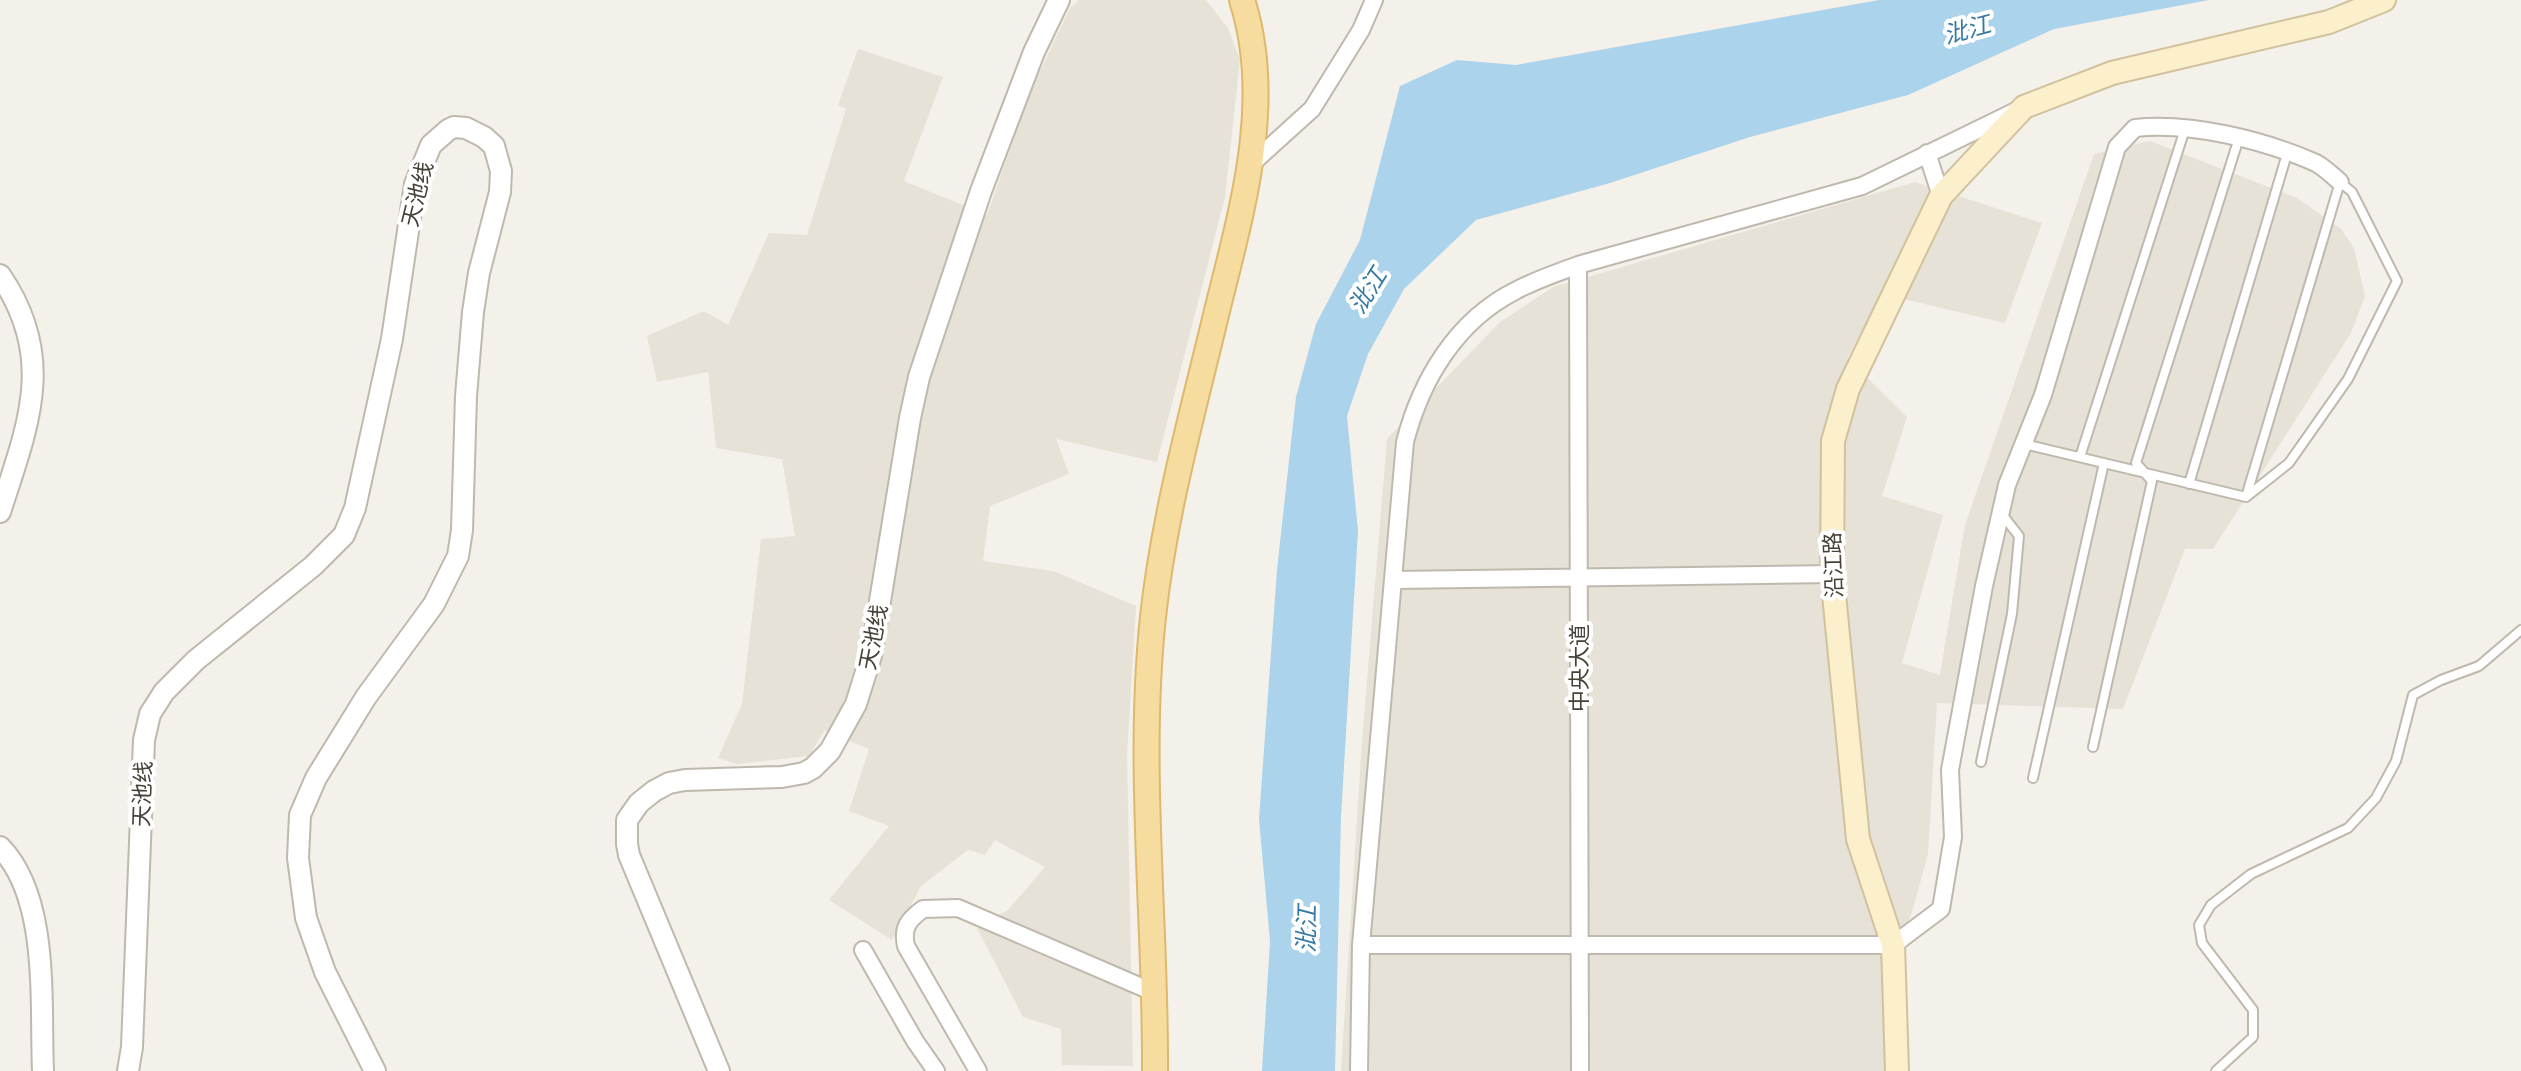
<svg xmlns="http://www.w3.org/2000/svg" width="2521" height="1071" viewBox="0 0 2521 1071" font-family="Barlow,'Noto Sans SC',sans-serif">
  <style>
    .residential { fill: #e7e2d8 }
    .water { fill: #abd3ec }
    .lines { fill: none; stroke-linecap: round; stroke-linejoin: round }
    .service-casing { stroke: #bfb8ad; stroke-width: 12 }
    .minor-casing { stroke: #bfb8ad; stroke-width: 20 }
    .tertiary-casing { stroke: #bfb8ad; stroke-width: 24 }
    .secondary-casing { stroke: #d0c29c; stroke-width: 26 }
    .primary-casing { stroke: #dcb96f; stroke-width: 28 }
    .service { stroke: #fff; stroke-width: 8 }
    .minor { stroke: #fff; stroke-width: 16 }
    .tertiary { stroke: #fff; stroke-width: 20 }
    .secondary { stroke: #fbefcc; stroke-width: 22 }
    .primary { stroke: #f7dc9f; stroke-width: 24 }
    .labels { text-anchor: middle; stroke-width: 8; stroke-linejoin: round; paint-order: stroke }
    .street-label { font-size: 22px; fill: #474138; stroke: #fff }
    .water-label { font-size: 24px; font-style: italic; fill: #3679a4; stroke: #fff }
  </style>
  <rect width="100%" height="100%" fill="#f4f0ea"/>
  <path class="residential" d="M1079,0H1206L1228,28L1240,60L1225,197L1157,462L1056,439L1069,474L990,506L983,561L1053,571L1136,606L1127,755L1133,1066L1062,1065L1061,1029L1023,1017L977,928L1008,910L1045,867L995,840L985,855L968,850L921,886L892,940L829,900L889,826L849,811L869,749L825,730L809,756L737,764L718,758L742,704L761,539L795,536L782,459L716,448L708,372L657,382L647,336L704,311L728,325L769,233L807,235L846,109L838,105L858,49L943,77L904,181L987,215L1030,92L1070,8Z
    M2150,141L2297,198L2341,229L2354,248L2365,296L2351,333L2213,549H2185L2123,709L1937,703L1928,854L1911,916L1883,961L1887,1071H1341L1362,741L1387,439L1499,323L1553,287L1915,182L2042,223L2005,323L1882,294L1847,358L1907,417L1882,496L1943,515L1902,663L1940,675L1965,525L2094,154Z"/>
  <path class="water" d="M1879,0H2209L2054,29L1908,95L1750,137L1610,183L1476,220L1404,289L1368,354L1347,416L1358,531L1341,817L1335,1071H1262L1270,941L1259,819L1277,570L1296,397L1316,324L1360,240L1400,86L1457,60L1516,65Z"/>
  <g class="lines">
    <defs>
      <path id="service" d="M2340,182L2352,192L2397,281L2348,379L2289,463L2246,497Z
        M2024,444L2246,497
        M2080,457L2185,129
        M2189,484L2287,154
        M2093,747L2152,481L2136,463L2239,138
        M1981,762L2012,614L2019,536L2001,513
        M2033,778L2104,463
        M2216,1071L2253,1037V1010L2202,943L2199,925L2211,905L2251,874L2348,828L2376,798L2396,761L2413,695L2441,680L2479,666L2521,630"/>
      <path id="minor" d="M1927,153L1941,196
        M1249,166L1312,109L1361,30L1374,0
        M1578,265L1580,1071
        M1393,580L1832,574
        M1361,945H1893L1941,909L1953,837L1950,770L1984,586L2007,485L2043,395L2117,147L2135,128C2191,122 2264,140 2316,163C2325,168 2333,176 2340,182
        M863,950L915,1041L936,1071
        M978,1071L906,946C902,928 908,920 923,909L958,908L1153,992
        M1359,1071L1361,945L1405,442C1421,380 1456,321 1515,291C1535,280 1557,273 1578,265L1862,186L2016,111"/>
      <path id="tertiary" d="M0,275C57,358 28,425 0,512
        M0,847C50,898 40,1003 43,1071
        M128,1071L132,1047L144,740L150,714L164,692L196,660L313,566L344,535L355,508L392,339L415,184L431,145L448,130L454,127L466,128L484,137L494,146L501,171L500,192L479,273L473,312L466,396L462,530L458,556L434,604L366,697L316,778L300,815L298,858L306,918L325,972L375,1071
        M719,1071L629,855L627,844V820L639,803L654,791L669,783L685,780L782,777L804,773L813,768L830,751L856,704L871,656L910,418L919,377L981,191L1034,52L1059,0"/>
      <path id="secondary" d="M1897,1071L1893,945L1858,839L1832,574L1833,441L1848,389L1941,196L2024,107L2112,73L2329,22L2384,0"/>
      <path id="primary" d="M1155,1071C1156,921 1137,766 1153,617C1164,515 1192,415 1216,315C1241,213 1275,103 1242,0"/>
    </defs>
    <use href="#service" class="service-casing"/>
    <use href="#minor" class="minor-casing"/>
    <use href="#tertiary" class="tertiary-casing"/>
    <use href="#secondary" class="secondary-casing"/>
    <use href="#primary" class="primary-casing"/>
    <use href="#service" class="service"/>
    <use href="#minor" class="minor"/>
    <use href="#tertiary" class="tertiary"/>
    <use href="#secondary" class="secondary"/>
    <use href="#primary" class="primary"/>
  </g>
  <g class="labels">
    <g class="street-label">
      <text transform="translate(417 194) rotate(-76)" y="8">天池线</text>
      <text transform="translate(1833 565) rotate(-92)" y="8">沿江路</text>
      <text transform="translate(873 637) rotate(-79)" y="8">天池线</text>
      <text transform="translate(1579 668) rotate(-90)" y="8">中央大道</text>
      <text transform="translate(142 794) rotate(-88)" y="8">天池线</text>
    </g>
    <g class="water-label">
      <text transform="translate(1967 30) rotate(-15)" y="8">沘江</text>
      <text transform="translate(1368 291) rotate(-58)" y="8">沘江</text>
      <text transform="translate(1307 929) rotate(-89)" y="8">沘江</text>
    </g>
  </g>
</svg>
